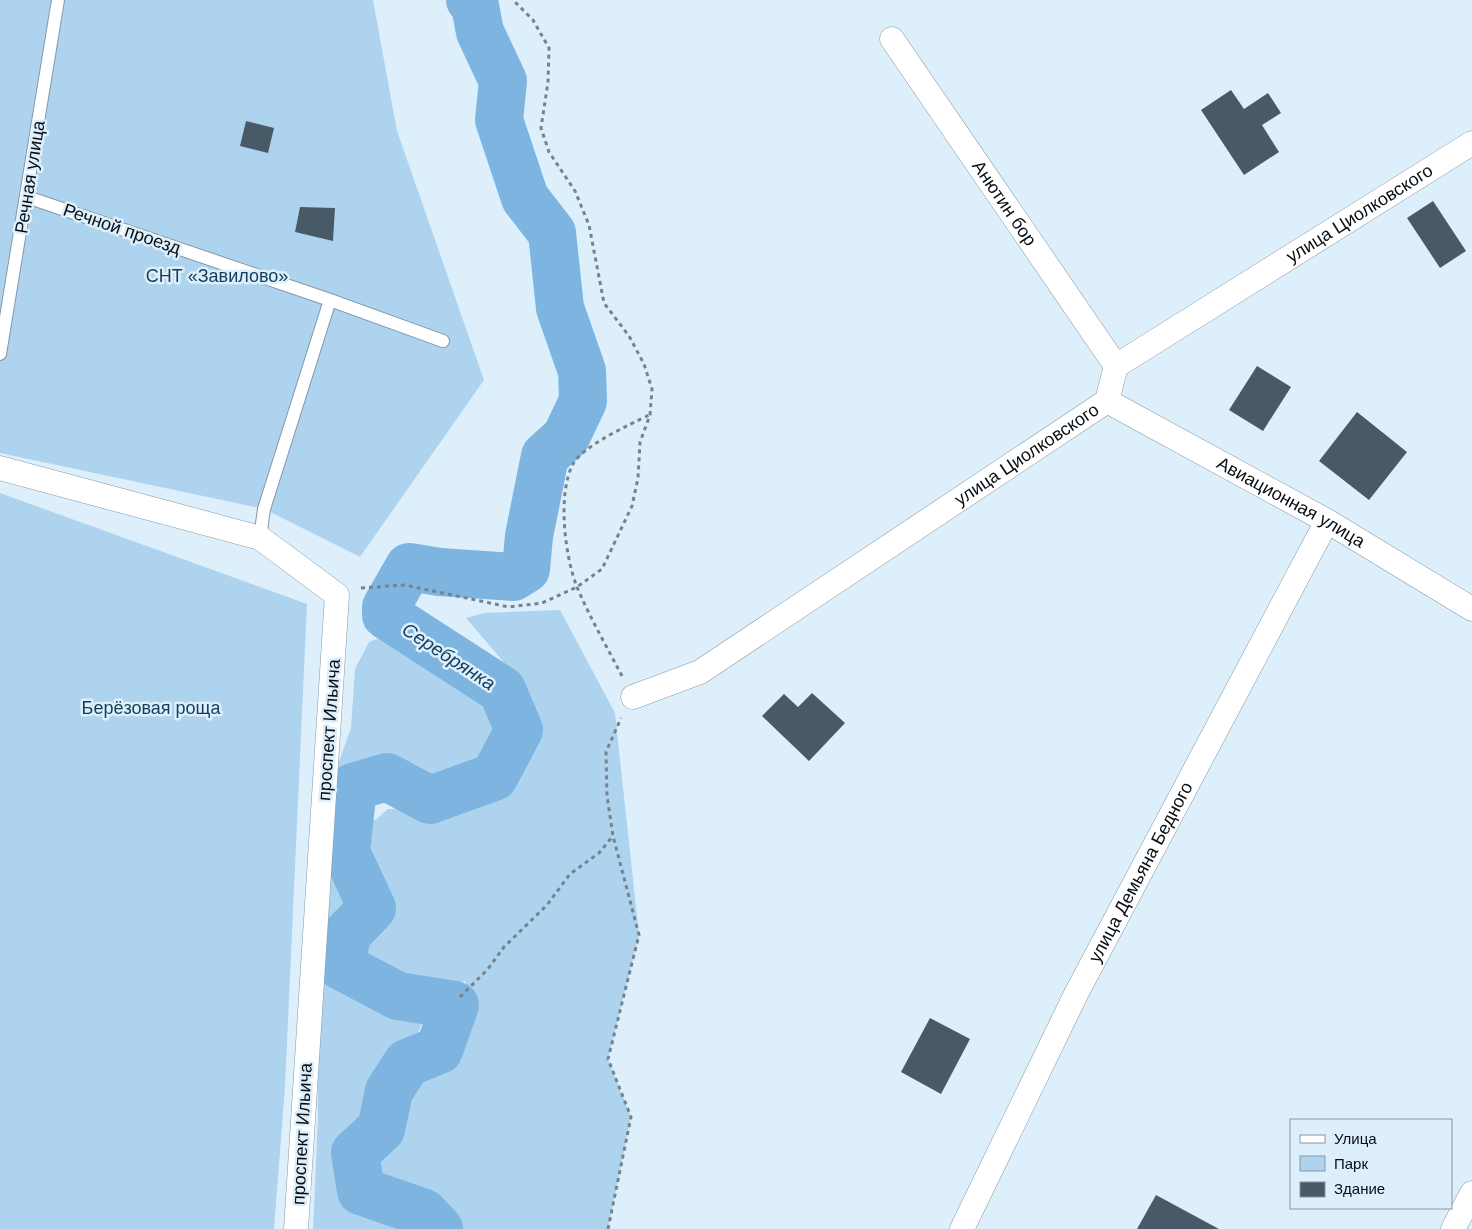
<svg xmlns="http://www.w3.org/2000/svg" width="1472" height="1229" viewBox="0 0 1472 1229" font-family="Arial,sans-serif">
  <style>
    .green { fill: #aed3ef }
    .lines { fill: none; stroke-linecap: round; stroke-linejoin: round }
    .river { stroke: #7db5e0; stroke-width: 48 }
    .building { fill: #485a68 }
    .lane-casing { stroke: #8498a8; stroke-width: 14 }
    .street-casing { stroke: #8498a8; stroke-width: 25 }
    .path { stroke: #77838c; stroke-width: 3; stroke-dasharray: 4 4; stroke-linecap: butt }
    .lane { stroke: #fff; stroke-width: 12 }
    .street { stroke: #fff; stroke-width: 24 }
    .labels { text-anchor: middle; stroke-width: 5; stroke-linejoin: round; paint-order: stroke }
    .street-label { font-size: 18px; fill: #070d13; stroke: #deeffc }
    .park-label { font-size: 18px; fill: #123e5b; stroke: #deeffc }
    .water-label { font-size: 19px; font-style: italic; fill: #14405d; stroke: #deeffc }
  </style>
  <rect width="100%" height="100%" fill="#deeffc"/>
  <path class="green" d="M0,0H373L397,131L484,380L360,557L264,509L0,453Z
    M0,493L307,604L285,1087L274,1229H0Z
    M560,610L615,713L639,935L608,1059L631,1117L608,1229H455L425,1198L370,1184L369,1154L391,1135L405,1089L447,1057L475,1006L465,981L439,987L397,980L357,951L364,933L381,906L367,827L388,809H429L503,781L535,732L519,680L466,618L484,613Z
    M397,631L491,697L501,726L490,765L429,783L381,763L342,774L337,856L357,906L333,937L331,965L340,979L395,1005L426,1013L414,1043L383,1082L373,1118L345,1151L353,1198L415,1219L421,1229H313L318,1117L316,931L325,801L351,728L355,669L369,642Z"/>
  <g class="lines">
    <path class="river" d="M439,1229L424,1213L361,1191L355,1153L381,1129L389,1091L407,1063L439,1050L455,1005L398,996L341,966L347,934L372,908L346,852L353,787L387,777L430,800L494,777L519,730L502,690L386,615V607L409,567L440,572L513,577L526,569L529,536L545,456L566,437L583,401L582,371L560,308L552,233L525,198L499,120L503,81L480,32L475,6L470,0"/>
  </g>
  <path class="building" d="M1231,90L1244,109L1268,93L1281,113L1262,125L1279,152L1244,175L1201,110Z
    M246,121L274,128L268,153L240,146Z
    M1433,201L1466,251L1440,268L1407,218Z
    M300,207L335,208L333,241L295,232Z
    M1257,366L1291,387L1263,431L1229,410Z
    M1357,412L1407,452L1369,500L1319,461Z
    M812,693L845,723L809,761L762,716L784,694L798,707Z
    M930,1018L970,1039L941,1094L901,1072Z
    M1156,1195L1219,1229H1137Z"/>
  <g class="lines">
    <defs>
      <path id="lane" d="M27,197L330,300L443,341
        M0,354L58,0
        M260,538L264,509L330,300"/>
      <g id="street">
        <path id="s1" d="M892,39L1116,366"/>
        <path id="s2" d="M1107,401L1327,521L1472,609"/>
        <path d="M0,468L260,538L337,595L296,1229"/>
        <path id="s3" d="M633,697L700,672L1107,401L1116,366L1472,143"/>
        <path id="s4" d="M962,1229L1076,994L1327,521"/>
        <path d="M1453,1229L1472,1193"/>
      </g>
    </defs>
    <use href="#lane" class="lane-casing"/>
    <use href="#street" class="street-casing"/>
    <path class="path" d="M361,588L405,585L509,607L542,603L577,587L602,569L632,506L638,478L640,442L650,415L652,389L644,364L629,336L604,303L589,225L575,191L549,152L541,128L548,82L549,48L533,20L513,0
      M622,676C607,647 590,618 577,587C565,557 557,494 573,464C584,445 629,425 649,415
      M460,997L488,969L504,947L547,905L570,874L599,853L613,836
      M608,1229L631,1117L608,1059L639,935L613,836L607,796L606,752L621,718"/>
    <use href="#lane" class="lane"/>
    <use href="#street" class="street"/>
  </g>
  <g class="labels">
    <g class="street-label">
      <text transform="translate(30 177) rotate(-81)" y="6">Речная улица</text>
      <text dy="6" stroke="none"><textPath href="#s1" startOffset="199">Анютин бор</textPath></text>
      <text dy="6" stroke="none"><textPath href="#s3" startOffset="884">улица Циолковского</textPath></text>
      <text transform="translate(122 229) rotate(19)" y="6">Речной проезд</text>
      <text dy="6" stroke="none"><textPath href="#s3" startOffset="464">улица Циолковского</textPath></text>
      <text dy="6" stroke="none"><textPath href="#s2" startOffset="210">Авиационная улица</textPath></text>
      <text transform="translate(329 730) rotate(-86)" y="6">проспект Ильича</text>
      <text dy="6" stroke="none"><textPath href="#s4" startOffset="399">улица Демьяна Бедного</textPath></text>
      <text transform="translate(302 1134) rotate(-87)" y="6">проспект Ильича</text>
    </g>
    <g class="park-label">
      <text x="217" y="282">СНТ «Завилово»</text>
      <text x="151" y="714">Берёзовая роща</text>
    </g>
    <g class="water-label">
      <text transform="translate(449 656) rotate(33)" y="7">Серебрянка</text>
    </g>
  </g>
  <rect x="1290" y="1119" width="162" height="90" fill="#deeffc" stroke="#88959f"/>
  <rect x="1300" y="1135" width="25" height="8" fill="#ffffff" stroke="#88959f"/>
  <text x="1334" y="1144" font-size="15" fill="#070d13">Улица</text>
  <rect x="1300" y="1156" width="25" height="15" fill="#aed3ef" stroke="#88959f"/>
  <text x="1334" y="1169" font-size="15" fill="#070d13">Парк</text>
  <rect x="1300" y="1182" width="25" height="15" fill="#485a68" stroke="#88959f"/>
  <text x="1334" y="1194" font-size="15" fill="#070d13">Здание</text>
</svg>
